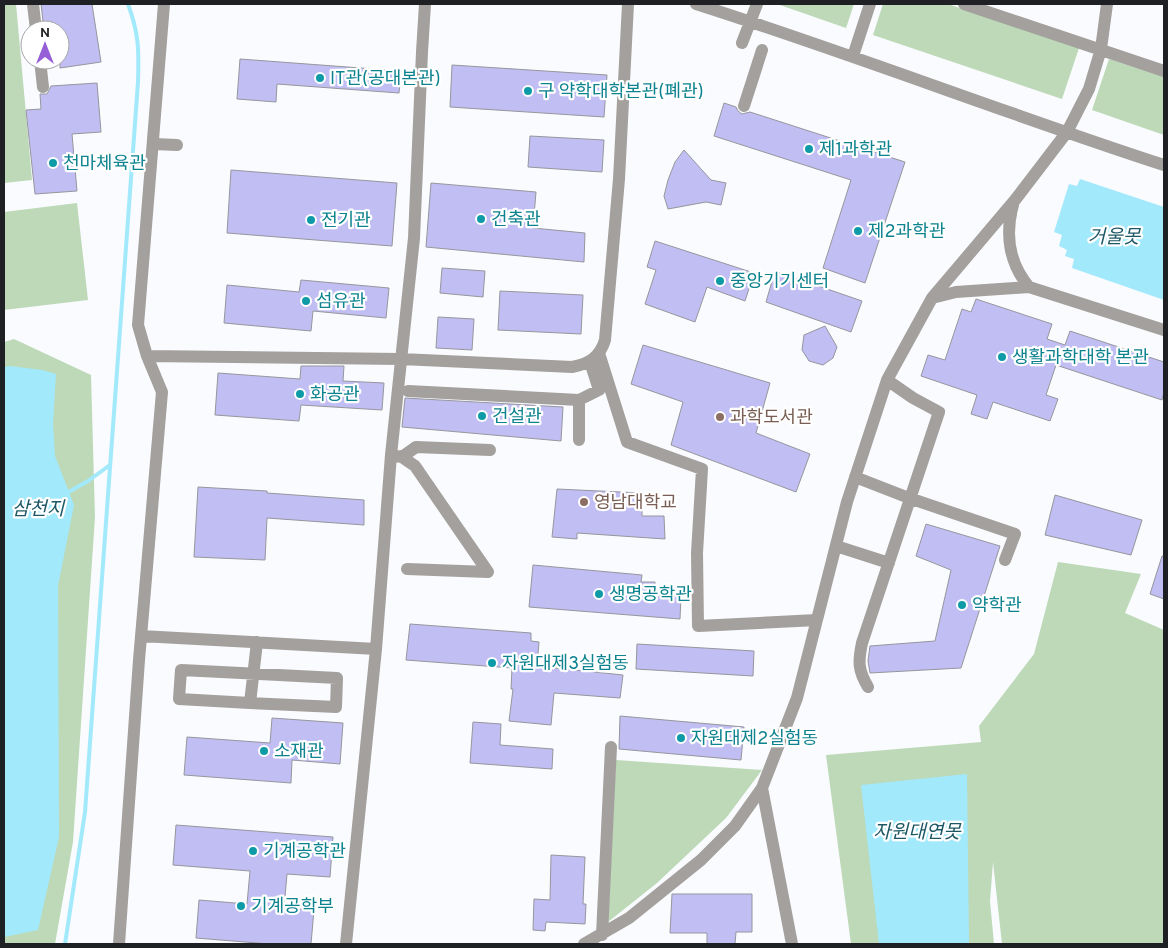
<svg xmlns="http://www.w3.org/2000/svg" width="1168" height="948" viewBox="0 0 1168 948" font-family="Overpass,'Noto Sans KR',sans-serif">
  <style>
    .green { fill: #bdd9b8 }
    .water { fill: #a3e9fc }
    .lines { fill: none; stroke-linecap: round; stroke-linejoin: round }
    .stream { stroke: #a3e9fc; stroke-width: 4 }
    .building { fill: #c1bef3; stroke: #96969d }
    .minor { stroke: #a3a09d; stroke-width: 12 }
    .culture-dot { fill: #0f9aa8; stroke: #fff; stroke-width: 2 }
    .education-dot { fill: #8d6e63; stroke: #fff; stroke-width: 2 }
    .labels { text-anchor: middle; stroke-width: 4.5; stroke-linejoin: round; paint-order: stroke }
    .culture-label { font-size: 18px; fill: #0d838f; stroke: #fff; text-anchor: start }
    .education-label { font-size: 18px; fill: #785e54; stroke: #fff; text-anchor: start }
    .water-label { font-size: 19px; font-style: italic; fill: #1e5865; stroke: #fff }
  </style>
  <rect width="100%" height="100%" fill="#f9fbfe"/>
  <path class="green" d="M4,4H16L32,180L4,183Z
    M777,4H854L846,28Z
    M883,4H948L1079,48L1062,99L873,35Z
    M1109,59L1164,77V135L1092,110Z
    M77,203L88,300L4,310V212Z
    M14,339L91,375L95,517L73,842L55,944H4V342Z
    M1058,562L1141,574L1125,613L1164,630V944H1002L993,862L990,901L994,944H851L826,755L981,742L979,726L1034,654Z
    M616,760L762,770L726,818L657,883L608,922Z"/>
  <path class="water" d="M1080,179L1164,207V300L1072,268L1074,259L1065,256L1067,250L1059,246L1062,235L1054,232L1069,184L1077,186Z
    M10,366L42,370L56,374L53,423L55,456L74,505L58,586L59,837L38,930L4,937V367Z
    M967,774L969,944H879L861,785Z"/>
  <g class="lines">
    <path class="stream" d="M65,494L88,481L110,465
      M65,944L85,812L138,82C139,50 139,34 128,4"/>
  </g>
  <path class="building" d="M41,4H92L101,62L60,68V30H44Z
    M240,59L401,71L399,93L277,84L276,102L237,99Z
    M452,65L607,75L604,117L450,107Z
    M97,83L101,132L72,134L77,191L35,194L26,110L41,109L40,94H47L51,86Z
    M724,103L736,107L738,111L742,114L750,112L905,162L865,283L823,268L851,180L714,136Z
    M530,136L604,140L602,172L528,167Z
    M684,150L711,180L726,183L721,205L706,202L668,209L664,196L668,180L675,162Z
    M231,170L397,183L392,246L227,233Z
    M431,183L536,192L533,228L585,233L584,262L426,247Z
    M655,241L754,273L745,301L707,287L695,322L645,304L656,270L647,267Z
    M442,268L485,271L483,297L440,293Z
    M775,271L862,301L851,332L766,302Z
    M301,280L389,288L386,318L313,311L311,331L224,323L227,285L299,292Z
    M500,291L583,295L581,334L498,330Z
    M976,299L1052,324L1047,339L1065,345L1070,331L1164,362V392L1162,400L1056,365L1046,395L1058,399L1050,421L993,402L987,419L971,414L977,395L921,376L928,355L945,360L962,309L971,312Z
    M438,317L474,319L472,350L436,348Z
    M825,326L837,347L833,358L823,365L809,361L802,350L804,335Z
    M643,345L770,383L756,433L810,454L796,492L671,445L683,402L631,384Z
    M301,366H344L343,381L384,383L382,410L301,405L299,421L215,415L218,373L300,379Z
    M405,398L563,407L561,441L402,427Z
    M198,487L267,491V493L364,500V525L267,518L265,560L194,557Z
    M557,489L642,493V516H664L665,539L577,533V539L552,537Z
    M1055,495L1142,520L1131,555L1045,535Z
    M926,524L1000,546L961,668L870,673L868,661L870,646L935,641L951,570L916,556Z
    M1162,556H1164V599L1150,594Z
    M533,565L642,575L641,582H655V592L681,596L680,619L529,607Z
    M410,624L531,633V641L539,642L537,666L623,675L620,698L554,693L551,725L509,721L513,689H511L512,668L406,660Z
    M637,644L754,651L753,676L636,669Z
    M620,716L744,727L741,760L619,749Z
    M272,718L343,723L340,764L292,760L291,783L184,775L187,737L270,743Z
    M473,722L501,724L500,745L553,749L552,769L470,763Z
    M176,825L333,837L330,877L287,874L284,908L314,910L311,944H269L196,938L199,900L247,904L250,871L173,865Z
    M551,855L585,857L583,904H586L585,924L546,922L545,931L533,930L534,899L550,900Z
    M672,894H752V932H736L735,944H707V933H670Z"/>
  <g class="lines">
    <path class="minor" d="M33,4L36,30
      M696,4C853,54 1007,114 1164,165
      M964,4L1164,71
      M742,43L757,4
      M853,56L870,4
      M40,60L43,87
      M744,106L762,50
      M154,144L177,145
      M1013,205C1005,234 1009,263 1029,287L1164,330
      M932,298L956,292L1029,287
      M599,353L627,442L702,469L697,553L698,626L817,620
      M147,356L401,359L572,367C589,364 600,357 605,340L619,179L628,4
      M408,391L579,400L599,390L590,362
      M579,440V400
      M391,455L402,457L415,466L488,572L407,569
      M402,457L416,447L490,450
      M855,477L909,498L1015,534L1005,560
      M836,546L889,563
      M141,636L376,649
      M868,687C858,670 858,662 862,643L939,412L913,398L887,380
      M250,703L179,699L181,670L337,678L336,707L250,703L257,642
      M762,788L792,944
      M602,935L611,747
      M119,944L139,660L162,392L147,356L138,325L164,4
      M346,944L376,649L391,455L414,238L422,52L425,4
      M584,944L629,918L701,860L735,826L762,788L797,698L847,502L887,380L932,298L1015,200L1067,132L1089,89L1101,49L1107,4"/>
  </g>
  <g class="culture-dot">
    <circle cx="320" cy="78" r="5"/>
    <circle cx="528" cy="91" r="5"/>
    <circle cx="809" cy="149" r="5"/>
    <circle cx="53" cy="163" r="5"/>
    <circle cx="481" cy="219" r="5"/>
    <circle cx="311" cy="220" r="5"/>
    <circle cx="858" cy="231" r="5"/>
    <circle cx="720" cy="281" r="5"/>
    <circle cx="306" cy="301" r="5"/>
    <circle cx="1002" cy="357" r="5"/>
    <circle cx="300" cy="394" r="5"/>
    <circle cx="482" cy="416" r="5"/>
    <circle cx="599" cy="594" r="5"/>
    <circle cx="962" cy="605" r="5"/>
    <circle cx="492" cy="663" r="5"/>
    <circle cx="681" cy="738" r="5"/>
    <circle cx="264" cy="751" r="5"/>
    <circle cx="253" cy="851" r="5"/>
    <circle cx="241" cy="906" r="5"/>
  </g>
  <g class="education-dot">
    <circle cx="720" cy="417" r="5"/>
    <circle cx="584" cy="502" r="5"/>
  </g>
  <g class="labels">
    <g class="culture-label">
      <text x="330" y="84">IT관(공대본관)</text>
      <text x="538" y="97">구 약학대학본관(폐관)</text>
      <text x="819" y="155">제1과학관</text>
      <text x="63" y="169">천마체육관</text>
      <text x="491" y="225">건축관</text>
      <text x="321" y="226">전기관</text>
      <text x="868" y="237">제2과학관</text>
      <text x="730" y="287">중앙기기센터</text>
      <text x="316" y="307">섬유관</text>
      <text x="1012" y="363">생활과학대학 본관</text>
      <text x="310" y="400">화공관</text>
      <text x="492" y="422">건설관</text>
      <text x="609" y="600">생명공학관</text>
      <text x="972" y="611">약학관</text>
      <text x="502" y="669">자원대제3실험동</text>
      <text x="691" y="744">자원대제2실험동</text>
      <text x="274" y="757">소재관</text>
      <text x="263" y="857">기계공학관</text>
      <text x="251" y="912">기계공학부</text>
    </g>
    <g class="education-label">
      <text x="730" y="423">과학도서관</text>
      <text x="594" y="508">영남대학교</text>
    </g>
    <g class="water-label">
      <text x="1114" y="243">거울못</text>
      <text x="38" y="515">삼천지</text>
      <text x="917" y="838">자원대연못</text>
    </g>
  </g>
  <rect width="1168" height="948" fill="none" stroke="#1f2023" stroke-width="10"/>
  <g transform="translate(45 45)"><circle r="24" fill="#ffffff" stroke="#a5a6a7"/>
  <path d="M0-4L9 19L0 12L-9 19Z" fill="#965fd7"/>
  <text y="-8" font-size="14" font-weight="bold" text-anchor="middle" fill="#1f2023">N</text>
  </g>
</svg>
